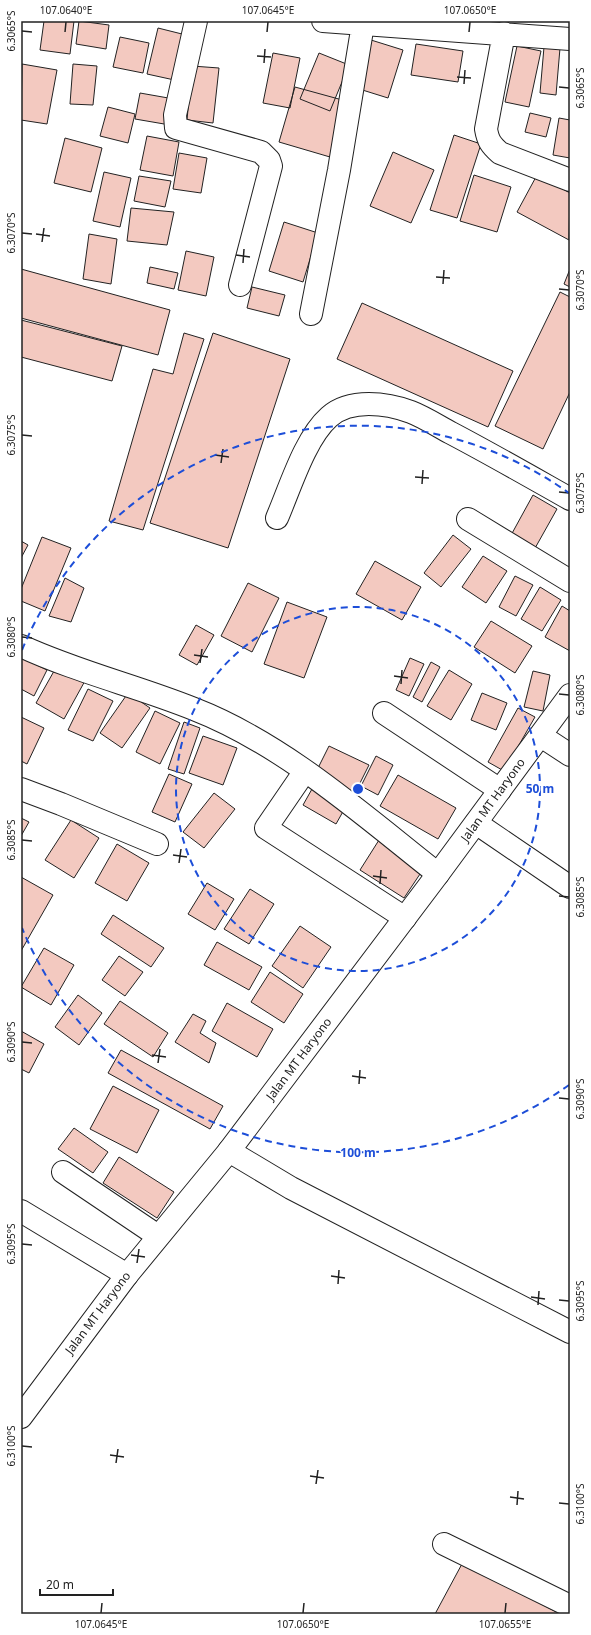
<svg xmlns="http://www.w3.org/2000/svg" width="591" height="1635" viewBox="0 0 591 1635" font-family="'Noto Sans',sans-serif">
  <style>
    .building { fill: #f3c9c0; stroke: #222 }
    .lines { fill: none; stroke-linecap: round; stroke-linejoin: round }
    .minor-casing { stroke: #222; stroke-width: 24 }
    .major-casing { stroke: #222; stroke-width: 24 }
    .minor { stroke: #fff; stroke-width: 22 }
    .major { stroke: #fff; stroke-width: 22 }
    .ticks { fill: none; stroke: #222; stroke-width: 1.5 }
    .ring { fill: none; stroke: #1d4ed8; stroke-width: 2; stroke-dasharray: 7 5 }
    .labels { text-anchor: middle; stroke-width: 3; stroke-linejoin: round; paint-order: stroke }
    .street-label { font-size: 12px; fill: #222; stroke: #fff }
    .centre { fill: #1d4ed8; stroke: #fff; stroke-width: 2 }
    .ring-label { font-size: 12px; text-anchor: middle; font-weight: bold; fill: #1d4ed8; stroke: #fff; stroke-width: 3; stroke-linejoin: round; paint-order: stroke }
    .neatline { fill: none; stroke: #222; stroke-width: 1.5 }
    .ticks-label { font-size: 10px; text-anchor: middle; fill: #222 }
  </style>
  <rect width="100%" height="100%" fill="#fff"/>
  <path class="building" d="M44,21H74L70,54L40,50Z
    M79,21L109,25L106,49L76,44Z
    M158,28L190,36L179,81L147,74Z
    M120,37L149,43L143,73L113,67Z
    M371,40L403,50L388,98L356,88Z
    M416,44L463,51L458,82L411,75Z
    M517,46L541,51L529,107L505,102Z
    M544,47L560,48L556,95L540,93Z
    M273,53L300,58L290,108L263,103Z
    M319,53L349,65L330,111L300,99Z
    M22,64L57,70L47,124L21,120Z
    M73,64L97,66L93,105L70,104Z
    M192,66L219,68L213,123L187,120Z
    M295,87L346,101L330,157L279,142Z
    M140,93L174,99L170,125L135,119Z
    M108,107L135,114L128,143L100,136Z
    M530,113L551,118L546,137L525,132Z
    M559,118L570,120V158L553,155Z
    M454,135L481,144L457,218L430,210Z
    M147,136L179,142L173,176L140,170Z
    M65,138L102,148L91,192L54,183Z
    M393,152L434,170L411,223L370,206Z
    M179,153L207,158L201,193L173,189Z
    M104,172L131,178L120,227L93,221Z
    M474,175L511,187L497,232L460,221Z
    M537,175L570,193L569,240L517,212Z
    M139,176L171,181L165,207L134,201Z
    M131,208L174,212L167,245L127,241Z
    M284,222L318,233L303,282L269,271Z
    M89,234L117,239L111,284L83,279Z
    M186,251L214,257L206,296L178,290Z
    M150,267L178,273L174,289L147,283Z
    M21,269L170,310L158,355L21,318Z
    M570,269V287L564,284Z
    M252,287L285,295L279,316L247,308Z
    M560,292L570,297V392L543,449L495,426Z
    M362,303L513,371L488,427L337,359Z
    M21,320L122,346L112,381L21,357Z
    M184,333L204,339L143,530L109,521L153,369L173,374Z
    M213,333L290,359L228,548L150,523Z
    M533,495L557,509L534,550L510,537Z
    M453,535L471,549L441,587L424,573Z
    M42,537L71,548L45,611L21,601V589Z
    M21,541L28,545L21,558Z
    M483,556L507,571L486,603L462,587Z
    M375,561L421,587L402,620L356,594Z
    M515,576L533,585L516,616L499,607Z
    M65,578L84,588L71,622L49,616Z
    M248,583L279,598L252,652L221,636Z
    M540,587L561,600L542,631L521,619Z
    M287,602L327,617L304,678L264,664Z
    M562,606L570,611V651L545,637Z
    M491,621L532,646L515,673L474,647Z
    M196,625L214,635L197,665L179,655Z
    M21,657L47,670L34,696L21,689Z
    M410,658L424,664L409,696L396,690Z
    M431,662L440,667L422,702L413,697Z
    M58,664L86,679L64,719L36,703Z
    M449,670L472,684L451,720L427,706Z
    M533,671L550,675L543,711L524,707Z
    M88,689L113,701L93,741L68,730Z
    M128,693L150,708L122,748L100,733Z
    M482,693L507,703L496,730L471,720Z
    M518,708L535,717L504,771L488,762Z
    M155,711L180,723L160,764L136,752Z
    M21,717L44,728L27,764L21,761Z
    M184,722L200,728L184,774L168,769Z
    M203,736L237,748L223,785L189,773Z
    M329,746L369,765L355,793L315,774Z
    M376,756L393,765L378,795L361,786Z
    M169,774L192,784L175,822L152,812Z
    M398,775L456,808L438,839L380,806Z
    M312,789L345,808L336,824L303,805Z
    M214,793L235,809L204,848L183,832Z
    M21,818L29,822L21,836Z
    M71,820L99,838L74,878L45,860Z
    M379,840L424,868L404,898L360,870Z
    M117,844L149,863L127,901L95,883Z
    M21,877L53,895L21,951Z
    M207,883L234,899L215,930L188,914Z
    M250,889L274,904L249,944L224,929Z
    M113,915L164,948L151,967L101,934Z
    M300,926L331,947L303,988L272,966Z
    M217,942L262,967L249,990L204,965Z
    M44,948L74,965L51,1005L21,987Z
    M119,956L143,972L125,996L102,980Z
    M270,972L303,994L284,1023L251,1002Z
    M78,995L102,1013L79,1045L55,1027Z
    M120,1001L168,1033L153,1057L104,1024Z
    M227,1003L273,1029L257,1057L212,1031Z
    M193,1014L206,1021L200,1033L216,1043L209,1063L175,1042Z
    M21,1031L44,1044L29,1073L21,1069Z
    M121,1050L223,1106L210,1129L108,1073Z
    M113,1086L159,1110L137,1153L90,1129Z
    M74,1128L108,1152L93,1173L58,1149Z
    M119,1157L174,1192L157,1218L103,1183Z
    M463,1562L560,1614H435Z"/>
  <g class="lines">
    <defs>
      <path id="minor" d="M196,21L175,115L176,128L261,152L269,160L271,166L240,285
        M323,21L570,39
        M504,33L486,129C488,141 491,145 500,153L570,180
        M311,314L339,170L363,24
        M277,518C290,488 305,438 329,417C350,398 387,403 411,412C424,417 438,426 451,433C491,454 531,477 570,499
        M468,519L570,581
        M21,646C77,672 137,686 194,709C284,744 363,815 438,874
        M384,713L500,790
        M541,736L570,755
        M305,771L266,828L405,918
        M21,789L61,804L157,844
        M476,823L570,887
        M229,1151L291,1188L570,1332
        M63,1172L158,1236
        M21,1211L127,1275
        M444,1544L570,1606"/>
      <path id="major" d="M21,1417L127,1275L229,1151L438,874L570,695"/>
    </defs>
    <use href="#minor" class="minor-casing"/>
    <use href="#major" class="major-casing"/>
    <use href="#minor" class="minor"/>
    <use href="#major" class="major"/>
  </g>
  <path class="ticks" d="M22,31L32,32M65,32L66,22M267,32L268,22M469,32L470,22M257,56L271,57M264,63L265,49M457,77L471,78M464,84L465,70M559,87L569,88M22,233L32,234M36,234L50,236M42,242L44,228M236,255L250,257M243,263L244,249M436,277L450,278M443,284L444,270M559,289L569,290M22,435L32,436M215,455L229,457M221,463L223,449M415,477L429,478M422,484L423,470M559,492L569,493M22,637L32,638M194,655L208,657M200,663L202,649M394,676L408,678M401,684L402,670M559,694L569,695M22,840L32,841M173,855L187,857M179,863L181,849M373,876L387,878M380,884L381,870M559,896L569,897M22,1042L32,1043M152,1055L166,1057M158,1063L160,1049M352,1076L366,1078M359,1084L360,1070M559,1098L569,1099M22,1244L32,1245M131,1255L145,1257M137,1263L139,1249M331,1276L345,1278M338,1284L339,1270M531,1297L545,1299M559,1300L569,1301M538,1305L539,1291M22,1446L32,1447M110,1455L124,1457M116,1463L118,1449M310,1476L324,1478M316,1484L318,1470M510,1497L524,1499M559,1503L569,1504M517,1505L518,1491M101,1613L102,1603M303,1613L304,1603M505,1613L506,1603"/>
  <g class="ring">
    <circle cx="358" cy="789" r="182"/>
    <path d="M569 1085A364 364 0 0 1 22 928M22 650A364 364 0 0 1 569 493"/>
  </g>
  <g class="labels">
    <g class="street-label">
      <text transform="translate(493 800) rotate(-54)" y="4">Jalan MT Haryono</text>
      <text transform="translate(299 1059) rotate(-53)" y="4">Jalan MT Haryono</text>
      <text transform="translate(98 1313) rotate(-53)" y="4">Jalan MT Haryono</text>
    </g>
  </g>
  <circle cx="358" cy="789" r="6" class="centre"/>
  <g class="ring-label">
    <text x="540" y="793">50 m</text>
    <text x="358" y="1157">100 m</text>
  </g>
  <rect width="591" height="1635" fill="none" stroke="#ffffff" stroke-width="44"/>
  <path d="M40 1589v6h73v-6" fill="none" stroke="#222222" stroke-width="2"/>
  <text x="46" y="1589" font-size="12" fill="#222222" stroke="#ffffff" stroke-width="3" paint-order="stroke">20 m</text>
  <rect x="22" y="22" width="547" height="1591" class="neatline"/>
  <g class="ticks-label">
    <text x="66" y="14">107.0640°E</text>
    <text x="268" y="14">107.0645°E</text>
    <text x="470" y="14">107.0650°E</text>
    <text transform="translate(11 31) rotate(-90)" y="4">6.3065°S</text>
    <text transform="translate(580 88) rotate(-90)" y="4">6.3065°S</text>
    <text transform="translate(11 233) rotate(-90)" y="4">6.3070°S</text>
    <text transform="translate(580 290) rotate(-90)" y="4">6.3070°S</text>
    <text transform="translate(11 435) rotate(-90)" y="4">6.3075°S</text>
    <text transform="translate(580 493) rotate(-90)" y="4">6.3075°S</text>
    <text transform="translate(11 637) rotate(-90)" y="4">6.3080°S</text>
    <text transform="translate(580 695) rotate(-90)" y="4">6.3080°S</text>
    <text transform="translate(11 840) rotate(-90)" y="4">6.3085°S</text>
    <text transform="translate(580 897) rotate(-90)" y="4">6.3085°S</text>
    <text transform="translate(11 1042) rotate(-90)" y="4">6.3090°S</text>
    <text transform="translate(580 1099) rotate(-90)" y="4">6.3090°S</text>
    <text transform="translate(11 1244) rotate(-90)" y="4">6.3095°S</text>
    <text transform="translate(580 1301) rotate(-90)" y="4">6.3095°S</text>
    <text transform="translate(11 1446) rotate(-90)" y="4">6.3100°S</text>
    <text transform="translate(580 1504) rotate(-90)" y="4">6.3100°S</text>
    <text x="101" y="1628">107.0645°E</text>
    <text x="303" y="1628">107.0650°E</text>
    <text x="505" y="1628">107.0655°E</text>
  </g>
</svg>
